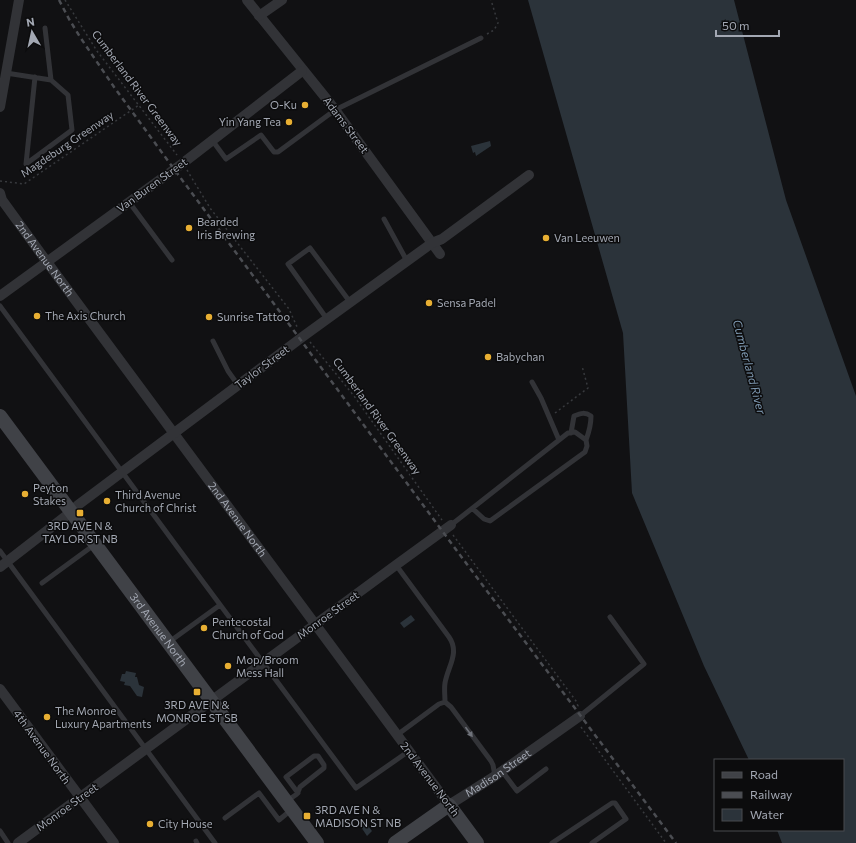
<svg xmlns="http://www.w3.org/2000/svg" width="856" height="843" viewBox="0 0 856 843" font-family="Commissioner,sans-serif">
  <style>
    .water { fill: #2b333a }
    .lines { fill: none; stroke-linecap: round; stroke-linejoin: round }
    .path { stroke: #383a3e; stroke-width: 1.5; stroke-dasharray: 2 3; stroke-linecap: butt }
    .lane { stroke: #323337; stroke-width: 5 }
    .street { stroke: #323337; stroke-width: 10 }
    .secondary { stroke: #404247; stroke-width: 14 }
    .rail { stroke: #4b4d52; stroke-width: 2.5; stroke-dasharray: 5 4; stroke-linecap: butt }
    .oneway { fill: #70737b }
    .poi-dot { fill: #e8af33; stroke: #0c0c0d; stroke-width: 1.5 }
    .labels { text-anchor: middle; stroke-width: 3; stroke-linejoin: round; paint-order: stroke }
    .street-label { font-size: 11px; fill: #a3a8b3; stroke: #0c0c0d }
    .poi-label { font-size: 11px; fill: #a3a8b3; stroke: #0c0c0d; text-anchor: start }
    .water-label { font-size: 12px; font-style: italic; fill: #7b95ad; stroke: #0c0c0d }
  </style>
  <rect width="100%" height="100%" fill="#111113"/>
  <path class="water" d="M528,0H734L786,200L856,396V843H782L777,830H843V760H749L704,666L632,493L623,333Z
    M490,141L491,146L476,156L475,152L473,153L471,146Z
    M411,615L415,620L404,628L400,623Z
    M126,671L136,673L135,677H137L139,685L144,687L142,697L137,696L130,686L124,685L125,682L120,681L122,674H125Z
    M362,818L372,831L367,836L357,821Z"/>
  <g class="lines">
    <path class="path" d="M65,0L97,51L177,155
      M487,34L494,30L498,23L491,0
      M187,170L210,208L289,309L298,329
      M0,181L24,184L139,105
      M310,342L354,396L442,520
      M555,413L588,388L582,366
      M453,535L576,701L578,706L576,707
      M581,727L666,843"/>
    <path class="lane" d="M45,28L51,80
      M6,73L51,80L68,95L72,130L26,164L35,77
      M212,140L226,159L261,135L274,152H278L335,110L481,38
      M129,202L172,260
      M384,219L407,261
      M0,306L178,548L356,788L409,751
      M327,319L288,264L310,248L350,302
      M213,341L228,371L238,385
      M532,382L541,398L559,440
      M571,433L574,416C581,413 585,412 591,416C591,425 589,432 586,440
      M451,525L568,433L575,432L586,440L587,446L585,452L490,521L484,519L473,509
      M0,551L215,843
      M396,565L449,637C460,653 448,666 445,683C444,689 445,695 445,702L439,704L397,735
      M42,583L94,545
      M169,642L220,605
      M445,702L451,707L491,761L493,765L495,776
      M580,716L644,664L610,617
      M502,771L517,791L546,769
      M287,801L297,794C298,792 299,790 300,787L324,768V765L318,756H314L286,777L298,793
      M225,818L259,793L279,820L291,810
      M0,831L8,843
      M196,841L197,843
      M552,843L612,803H615L626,819L592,843"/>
    <g class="street">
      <path d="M247,0L333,107L440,254"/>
      <path d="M259,16L282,0"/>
      <path d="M0,107L19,0"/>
      <path id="s1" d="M0,193L2,200L47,262L449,805L495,776L580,716"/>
      <path d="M0,296L183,163L302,71"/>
      <path d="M0,567L71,512L78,505L305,335L432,243L442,239L529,175"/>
      <path d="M0,689L114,843"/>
      <path d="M18,843L396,565L451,525"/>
    </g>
    <g class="secondary">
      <path id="s2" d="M0,416L317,843"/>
      <path d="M395,843L449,805L477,843"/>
    </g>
    <path class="rail" d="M59,0L69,19L80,37L114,87L174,169L466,563L676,843"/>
  </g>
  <defs><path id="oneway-solid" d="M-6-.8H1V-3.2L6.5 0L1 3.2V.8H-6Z"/></defs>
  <use class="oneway" href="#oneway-solid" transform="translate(469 732) rotate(54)"/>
  <g class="poi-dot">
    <circle cx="305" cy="105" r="4"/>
    <circle cx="289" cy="122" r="4"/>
    <circle cx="189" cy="228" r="4"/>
    <circle cx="546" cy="238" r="4"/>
    <circle cx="429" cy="303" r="4"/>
    <circle cx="37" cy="316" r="4"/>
    <circle cx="209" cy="317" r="4"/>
    <circle cx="488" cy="357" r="4"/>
    <circle cx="25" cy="494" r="4"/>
    <circle cx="107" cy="501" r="4"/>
    <rect x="76" y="509" width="8" height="8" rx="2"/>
    <circle cx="204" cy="628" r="4"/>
    <circle cx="228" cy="666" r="4"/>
    <rect x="193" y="688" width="8" height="8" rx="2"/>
    <circle cx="47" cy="717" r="4"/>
    <rect x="303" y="812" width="8" height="8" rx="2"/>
    <circle cx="150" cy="824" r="4"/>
  </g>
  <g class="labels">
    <g class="street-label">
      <text transform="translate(137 88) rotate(53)" y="4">Cumberland River Greenway</text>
      <text transform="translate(346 125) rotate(53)" y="4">Adams Street</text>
      <text transform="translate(67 144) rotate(-34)" y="4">Magdeburg Greenway</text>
      <text transform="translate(152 185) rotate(-36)" y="4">Van Buren Street</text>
      <text dy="4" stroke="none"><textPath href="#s1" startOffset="80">2nd Avenue North</textPath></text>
      <text transform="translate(262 367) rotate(-37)" y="4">Taylor Street</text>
      <text transform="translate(377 416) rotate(54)" y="4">Cumberland River Greenway</text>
      <text dy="4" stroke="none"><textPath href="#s1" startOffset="404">2nd Avenue North</textPath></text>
      <text transform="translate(328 615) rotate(-36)" y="4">Monroe Street</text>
      <text dy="4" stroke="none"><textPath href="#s2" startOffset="266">3rd Avenue North</textPath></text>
      <text transform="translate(42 747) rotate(54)" y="4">4th Avenue North</text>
      <text dy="4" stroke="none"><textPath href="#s1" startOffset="818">Madison Street</textPath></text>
      <text transform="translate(430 779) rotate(53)" y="4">2nd Avenue North</text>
      <text transform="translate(67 807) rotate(-36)" y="4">Monroe Street</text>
    </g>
    <g class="poi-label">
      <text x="297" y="109" text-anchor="end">O-Ku</text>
      <text x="281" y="126" text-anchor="end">Yin Yang Tea</text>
      <text x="197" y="226">Bearded<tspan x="197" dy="13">Iris Brewing</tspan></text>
      <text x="554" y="242">Van Leeuwen</text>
      <text x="437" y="307">Sensa Padel</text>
      <text x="45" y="320">The Axis Church</text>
      <text x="217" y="321">Sunrise Tattoo</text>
      <text x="496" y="361">Babychan</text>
      <text x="33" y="492">Peyton<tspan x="33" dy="13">Stakes</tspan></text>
      <text x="115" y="499">Third Avenue<tspan x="115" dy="13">Church of Christ</tspan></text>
      <text x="80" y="530" text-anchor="middle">3RD AVE N &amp;<tspan x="80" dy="13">TAYLOR ST NB</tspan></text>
      <text x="212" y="626">Pentecostal<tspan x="212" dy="13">Church of God</tspan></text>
      <text x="236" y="664">Mop/Broom<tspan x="236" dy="13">Mess Hall</tspan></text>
      <text x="197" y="709" text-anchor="middle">3RD AVE N &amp;<tspan x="197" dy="13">MONROE ST SB</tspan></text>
      <text x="55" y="715">The Monroe<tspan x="55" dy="13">Luxury Apartments</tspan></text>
      <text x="315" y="814">3RD AVE N &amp;<tspan x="315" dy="13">MADISON ST NB</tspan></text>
      <text x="158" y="828">City House</text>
    </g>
    <g class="water-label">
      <text transform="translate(749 367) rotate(75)" y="4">Cumberland River</text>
    </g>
  </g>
  <rect x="714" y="759" width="130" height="72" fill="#0c0c0d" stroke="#484a4f"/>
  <rect x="722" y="772" width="20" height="6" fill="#404247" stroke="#484a4f"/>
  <text x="750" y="779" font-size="12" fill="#a3a8b3">Road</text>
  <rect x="722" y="792" width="20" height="6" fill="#4b4d52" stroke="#484a4f"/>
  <text x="750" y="799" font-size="12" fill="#a3a8b3">Railway</text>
  <rect x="722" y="809" width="20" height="12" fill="#2b333a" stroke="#484a4f"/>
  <text x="750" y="819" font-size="12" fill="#a3a8b3">Water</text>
  <g transform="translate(32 32) rotate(351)" stroke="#0c0c0d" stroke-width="3" paint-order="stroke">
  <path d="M0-3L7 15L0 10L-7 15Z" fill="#a3a8b3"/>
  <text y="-6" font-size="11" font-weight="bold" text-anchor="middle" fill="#a3a8b3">N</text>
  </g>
  <path d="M716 30v6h63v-6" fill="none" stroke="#a3a8b3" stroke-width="2"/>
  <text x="722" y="30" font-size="12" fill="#a3a8b3" stroke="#0c0c0d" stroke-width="3" paint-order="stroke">50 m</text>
</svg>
